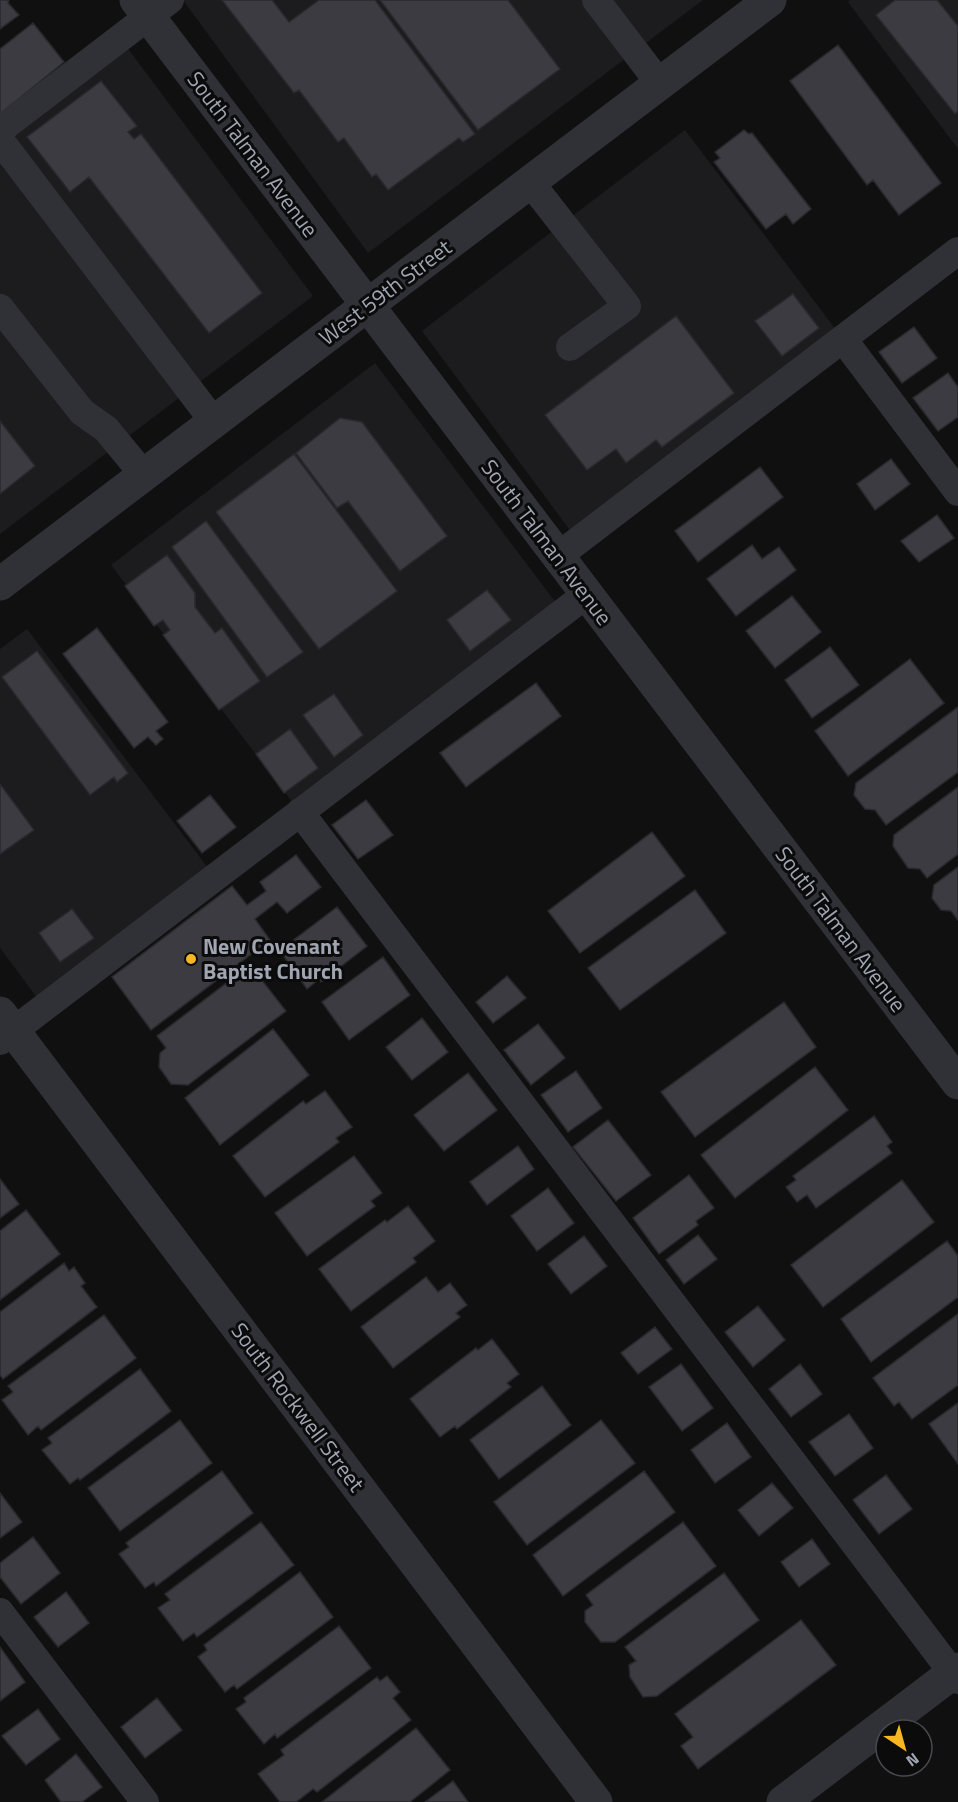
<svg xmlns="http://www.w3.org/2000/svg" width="958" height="1802" viewBox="0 0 958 1802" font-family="'Titillium Web',sans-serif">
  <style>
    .built { fill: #1c1c1e }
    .building { fill: #3b3b41; stroke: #2a292d; stroke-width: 1.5 }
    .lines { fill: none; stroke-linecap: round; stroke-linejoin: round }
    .service { stroke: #303136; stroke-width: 28 }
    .minor { stroke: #303136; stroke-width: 33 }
    .tertiary { stroke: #303136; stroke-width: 33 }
    .poi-dot { fill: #f6b722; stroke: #0b0b0c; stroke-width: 2 }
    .labels { text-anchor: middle; stroke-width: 6; stroke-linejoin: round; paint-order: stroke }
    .street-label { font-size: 22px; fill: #a0a5b2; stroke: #0b0b0c }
    .poi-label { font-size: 22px; font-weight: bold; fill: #a0a5b2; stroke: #0b0b0c; text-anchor: start }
  </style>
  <rect width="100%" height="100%" fill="#101011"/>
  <path class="built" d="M183,0H703L368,253Z
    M850,0H958V149L848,2Z
    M120,38L313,296L0,534V130Z
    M685,130L843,339L578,541L422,331Z
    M375,363L563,612L300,812L111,565Z
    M27,629L215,877L44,1007L0,948V649Z"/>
  <path class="building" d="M0,0H9L8,3L19,15L0,29Z
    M222,0H272L289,22L319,0H375L475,134L463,142L459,138L388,190L376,174L372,177L344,138L338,142L299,90L294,93Z
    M380,0H508L560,69L478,130Z
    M895,0H937L958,26V111L955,114L876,15Z
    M33,23L64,62L0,114V49Z
    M838,45L941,183L899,215L873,180L867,185L790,81Z
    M101,81L137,126L128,132L134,139L141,134L262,293L209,333L89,177L70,192L27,137Z
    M744,130L749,134L752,133L811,209L793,224L786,214L766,229L714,162L720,158L715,152Z
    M793,294L819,328L782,356L755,321Z
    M676,316L734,393L662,447L656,440L626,463L616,449L587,470L545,415Z
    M914,327L937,358L902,383L879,352Z
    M948,373L958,387V417L938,431L913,398Z
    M340,418L362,422L447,536L400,571L348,501L337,508L296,453Z
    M0,421L35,466L0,494Z
    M294,454L397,591L319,649L216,512Z
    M891,459L910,484L875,510L857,484Z
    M760,467L783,497L698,562L675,531Z
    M937,515L954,538L919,562L901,541Z
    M206,521L303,652L267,677L172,547Z
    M752,545L762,559L779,547L796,570L736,616L707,579Z
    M167,555L195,593V607L215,633L222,628L260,681L219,710L163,635L170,630L163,620L154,626L125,586Z
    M487,590L511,620L470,651L447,620Z
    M792,596L821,632L775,668L746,631Z
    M97,628L168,722L156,731L163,739L156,745L148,737L134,748L63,654Z
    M830,647L859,685L812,718L785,680Z
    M37,651L128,773L117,782L114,777L90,795L2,677Z
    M910,659L944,703L848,776L815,731Z
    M536,683L561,716L466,787L440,753Z
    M334,694L363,735L334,757L303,715Z
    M958,707V772L886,825L875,810L865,809L854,795L856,783Z
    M290,729L318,768L284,793L256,754Z
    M0,784L34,830L0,854Z
    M958,787V854L927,878L920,869L908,868L893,846L894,835Z
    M210,795L236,827L202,853L177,821Z
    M366,800L393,835L358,859L332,825Z
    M652,832L685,876L580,953L548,911Z
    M296,855L321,887L287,913L277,902L255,919L270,940L151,1030L112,977L232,886L247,905L266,891L260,882Z
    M958,867V920L951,911L941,910L932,898L934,885Z
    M695,890L726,933L620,1010L588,968Z
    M337,907L367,946L321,982L319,979L307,989L282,954L294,946L291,942Z
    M72,909L94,938L60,962L39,933Z
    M383,957L410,995L349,1040L322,1002Z
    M250,965L286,1011L188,1085L171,1084L159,1067L160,1053L166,1048L157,1036Z
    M507,976L526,998L493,1023L476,1002Z
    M784,1002L816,1047L695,1137L661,1092Z
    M422,1018L448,1052L412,1080L386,1047Z
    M538,1024L565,1058L531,1085L504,1050Z
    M273,1029L309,1075L220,1145L185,1098Z
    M815,1067L848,1110L735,1198L701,1155Z
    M576,1071L602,1108L568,1132L541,1095Z
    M468,1073L497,1110L444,1151L414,1115Z
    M325,1091L352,1127L336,1138L339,1142L265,1197L233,1156L303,1101L306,1104Z
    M874,1116L892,1142L887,1146L892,1153L816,1208L807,1195L797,1202L786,1187L796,1180L793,1176Z
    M608,1120L651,1175L616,1201L573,1147Z
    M518,1146L534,1169L487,1205L470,1182Z
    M354,1156L382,1193L371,1201L375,1206L307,1256L275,1213Z
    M689,1175L714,1208L696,1221L698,1225L659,1254L633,1218Z
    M0,1179L19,1204L0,1218Z
    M902,1180L934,1222L823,1307L791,1265Z
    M548,1188L574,1223L537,1251L511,1216Z
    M408,1206L435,1241L413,1258L416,1262L351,1311L319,1269L385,1220L387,1222Z
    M26,1210L60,1254L0,1300V1231Z
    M698,1235L717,1259L684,1284L666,1260Z
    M584,1236L607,1266L571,1294L548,1264Z
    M947,1241L958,1256V1297L871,1362L841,1319Z
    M64,1263L69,1271L74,1267L85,1283L81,1286L97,1307L3,1379L0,1375V1312Z
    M426,1277L438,1292L450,1283L467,1305L456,1313L460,1317L393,1368L361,1327Z
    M758,1306L785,1340L753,1367L725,1332Z
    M958,1314V1385L912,1419L899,1402L894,1406L873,1378Z
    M104,1315L136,1358L41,1430L38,1426L28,1435L2,1400L13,1392L8,1386Z
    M655,1327L672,1349L638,1374L621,1353Z
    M492,1339L519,1374L507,1383L511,1387L457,1429L455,1426L440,1437L410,1399L476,1348L478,1350Z
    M681,1364L713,1408L682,1431L649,1387Z
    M800,1364L822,1394L791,1417L769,1389Z
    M140,1369L171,1411L80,1480L78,1478L70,1484L42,1450L52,1443L48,1438Z
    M542,1386L571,1425L499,1479L470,1440Z
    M958,1403V1464L929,1424Z
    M849,1414L873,1448L835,1476L809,1442Z
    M180,1420L212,1463L120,1531L88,1488Z
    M601,1420L635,1463L527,1545L494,1502Z
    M727,1423L751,1457L715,1483L691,1450Z
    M222,1471L253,1513L156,1586L154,1582L145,1588L119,1554L129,1547L126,1543Z
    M644,1471L675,1512L563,1596L533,1555Z
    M886,1475L912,1509L879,1534L853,1500Z
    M772,1483L793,1508L759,1536L738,1510Z
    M0,1493L22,1522L0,1538Z
    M261,1522L294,1565L197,1637L194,1633L183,1641L158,1608L170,1600L165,1594Z
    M683,1522L716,1566L615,1642H601L585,1622V1611L593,1605L586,1595Z
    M33,1537L60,1573L21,1604L0,1577V1563Z
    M812,1539L830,1564L799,1587L781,1562Z
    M300,1572L333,1617L237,1689L234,1685L225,1692L198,1657L207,1650L204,1645Z
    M724,1573L759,1620L657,1696L643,1697L630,1677L629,1665L636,1661L625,1647Z
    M66,1592L89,1623L58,1647L34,1617Z
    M801,1620L836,1665L698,1769L681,1746L693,1737L675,1714Z
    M339,1626L371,1668L277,1738L275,1734L264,1744L236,1709L246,1702L244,1698Z
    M0,1647L25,1682L0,1701Z
    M387,1676L400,1692L393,1698L411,1720L317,1792L313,1789L296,1802H280L258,1774L284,1755L281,1750L377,1677L380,1681Z
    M157,1698L182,1730L145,1758L121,1727Z
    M38,1709L60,1739L26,1765L2,1736Z
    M416,1728L450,1770L410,1802H322Z
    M76,1754L102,1787L82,1802H61L45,1780Z
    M453,1781L468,1802H425Z"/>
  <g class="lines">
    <path class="service" d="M596,0L660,84
      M0,130L170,0
      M0,140L214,422
      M530,182L627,306L570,347
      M0,308L82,412L106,429L144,475
      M843,339L958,492
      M558,556L958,251
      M300,812L958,1680
      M0,1041L587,594
      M0,1612L145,1802"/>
    <path class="minor" d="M136,0L958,1083
      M0,1013L596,1802
      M783,1802L958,1669"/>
    <path class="tertiary" d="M0,584L770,0"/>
  </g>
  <circle class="poi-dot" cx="191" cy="959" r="6"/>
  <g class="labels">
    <g class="street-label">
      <text transform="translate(253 154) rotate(53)" y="8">South Talman Avenue</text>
      <text transform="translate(385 292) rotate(-37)" y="8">West 59th Street</text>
      <text transform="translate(547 542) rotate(53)" y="8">South Talman Avenue</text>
      <text transform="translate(841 929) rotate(53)" y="8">South Talman Avenue</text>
      <text transform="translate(298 1407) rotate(53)" y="8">South Rockwell Street</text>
    </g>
    <g class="poi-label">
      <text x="203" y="954">New Covenant<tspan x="203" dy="25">Baptist Church</tspan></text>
    </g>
  </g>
  <g transform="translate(904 1748) rotate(144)"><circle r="28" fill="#0b0b0c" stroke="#47494e" stroke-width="1.5"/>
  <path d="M0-4.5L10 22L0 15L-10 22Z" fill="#f6b722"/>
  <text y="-9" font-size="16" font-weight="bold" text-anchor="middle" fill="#a0a5b2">N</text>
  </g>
</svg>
